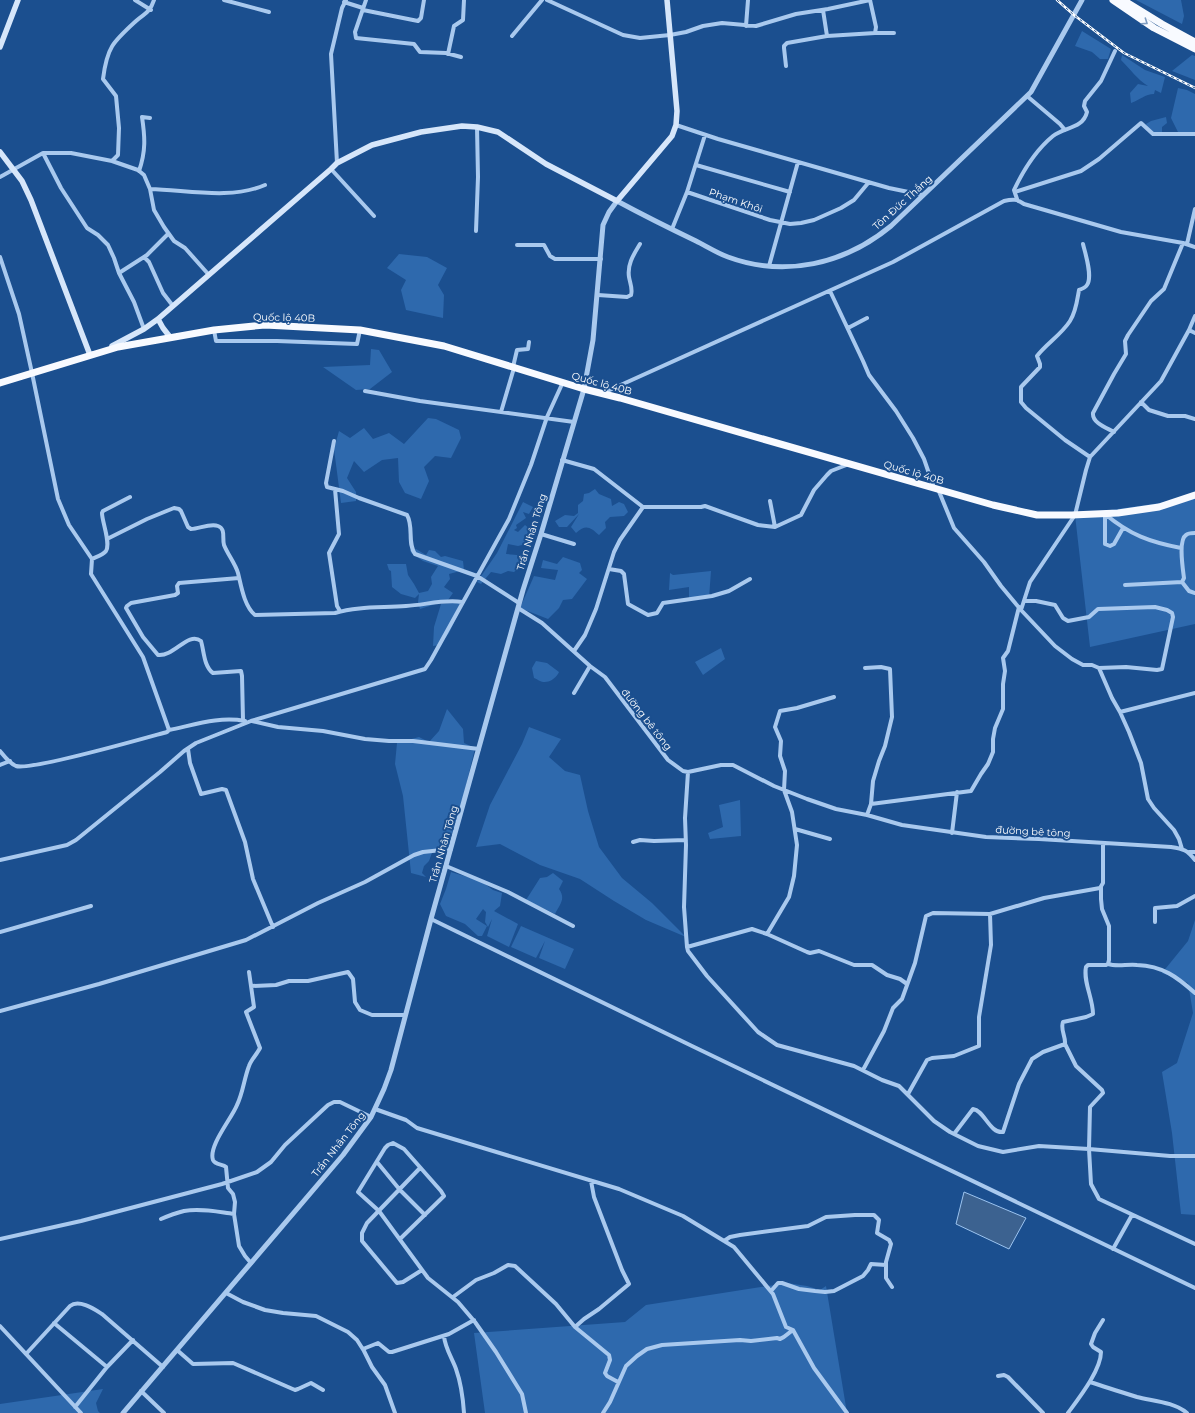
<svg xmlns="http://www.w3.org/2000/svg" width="1195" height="1413" viewBox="0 0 1195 1413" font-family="Montserrat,sans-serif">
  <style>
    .green { fill: #2e69ad }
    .water { fill: #3c6290; stroke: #9cc4f0 }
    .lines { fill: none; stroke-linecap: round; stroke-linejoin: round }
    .minor { stroke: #a9c9ee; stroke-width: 4 }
    .tertiary { stroke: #a9c9ee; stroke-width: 5 }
    .secondary { stroke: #d6e6fa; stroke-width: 5.5 }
    .trunk { stroke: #f8faff; stroke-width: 7 }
    .rail-casing { stroke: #fff; stroke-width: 2.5 }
    .rail { stroke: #1b4f8f; stroke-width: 1; stroke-dasharray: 3; stroke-linecap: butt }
    .oneway { stroke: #7e9cc1 }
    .labels { text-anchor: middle; stroke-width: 4; stroke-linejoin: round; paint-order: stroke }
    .street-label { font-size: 10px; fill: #fff; stroke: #1b4f8f }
  </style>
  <rect width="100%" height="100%" fill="#1b4f8f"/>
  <path class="green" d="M1136,0H1181L1184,16L1182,24Z
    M1082,31L1111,49L1108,59H1100L1092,52L1075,46Z
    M1122,55L1145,70L1165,77L1161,93L1155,90L1154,94C1145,94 1140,100 1131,103L1130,93L1138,84L1148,86C1138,80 1130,69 1121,60Z
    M1192,55L1195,56V80L1172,71Z
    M1178,88L1187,90L1195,94V132L1184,135L1178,132L1171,118Z
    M1166,117L1167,123L1162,127V132L1155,135L1147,127L1146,124L1151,121Z
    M399,254L427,257L447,268L438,285L444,295L443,318L406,310L401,290L406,280L387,268Z
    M371,349L379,350L392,372L370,389L356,390L323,367L370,365Z
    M428,418L436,419L459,430L461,438L451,458L435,456L424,467L429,481L421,499L405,493L399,482L398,458L382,460L364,472L354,461L347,478L356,492V501L341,503L334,449L339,431L350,438L364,428L373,439L389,433L404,444Z
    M595,489L599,494L611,499L612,506L619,502L624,504L628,512L624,516L610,517L605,522L606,528L599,535C590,527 586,524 576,533L571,527L579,514L567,527H559L555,521L565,515L574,516L578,513V505L583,501L584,494L589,493Z
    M1195,498V624L1090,647L1075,515Z
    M523,502L533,507L529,514L523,512L526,518L516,525L517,528L514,530L518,532L525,525L536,534V537L532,536L528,532L526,544L518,546L508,544L506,554L517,555L522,564L519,568L514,572L508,571L501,574L491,572L481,584L477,582L497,553Z
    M416,549L426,555L429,550L435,551L441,557L445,556L463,561L464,570L449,574L450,579L444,587L453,593L448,600L420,609L418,602L419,594L415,598L401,594L392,587L391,571L389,570L387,564H406L408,575L414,584L419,593L428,591L432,584L431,577L438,566L423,561L411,553L410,550Z
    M563,557L580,563L582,570L579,573L587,579L572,599L563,600L559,608L548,619L520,608L534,576L555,580L558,570L541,568L543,560L557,564Z
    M711,571L709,598L689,600V587L669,590L670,573L673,575Z
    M464,602L449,633L440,645L433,646L434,627L441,604Z
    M721,648L725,659L703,675L695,662Z
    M536,661L547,663L559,672C557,677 550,683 543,682C541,682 537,679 534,678L532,668Z
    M447,709L463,729L464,743L475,748L463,798L449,843L448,852L433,850L429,861L424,866L422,873L426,877L411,873L403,796L395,764L397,743L419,737L429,742L439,731Z
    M529,727L561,739L549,757L565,771L580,775L588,811L599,847L622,878L652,903L686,937L646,920L614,901L580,879L540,865L500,844L476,847L490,805L522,744Z
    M740,800L741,836L710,839L708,833L723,827L719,805Z
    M451,872L481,881L493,890L502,893L500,906L494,911L518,924L509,947L487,936L492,919L488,927L485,922L486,912L483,909L476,919L487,926L482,936H478L465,924L446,916L440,904L446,889Z
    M553,873L563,881L559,889C566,899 560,904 555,914L526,900L540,878L547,877Z
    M1195,920V1215L1181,1214L1172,1133L1162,1072L1177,1063L1193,1013L1188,983L1162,973L1188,941Z
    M521,926L574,949L565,969L539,958L545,941L536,958L511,947Z
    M787,1283L807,1286L820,1290L826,1286L847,1413H485L474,1333L625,1322L646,1305Z
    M103,1389L96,1403L98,1411L100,1413H0V1404Z"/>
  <path class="water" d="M964,1192L1026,1218L1009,1249L956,1224Z"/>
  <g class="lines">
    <path class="minor" d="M135,0L151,10
      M224,0L269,12
      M366,0L355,32L356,38L414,44L420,52L446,53L461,57
      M547,0L623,35L640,38L670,35L686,32L703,26L722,23L756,26L796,14L828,9L870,0
      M344,2L363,8
      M363,10L418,21L421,18L424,0
      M823,10L827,36
      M746,26L748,0
      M875,33H894
      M512,36L542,0
      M448,54L454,26L463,20L464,0
      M786,66L784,48V46L787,43L827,36L875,33L876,27L870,0
      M1027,96L1060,124L1065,130
      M676,125L718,139L889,188L923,195
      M112,161L138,170L144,175L150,189L154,210L164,227L174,241L185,248L209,275
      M337,163L331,54L342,8L346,0
      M696,165L790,192
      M331,169L374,216
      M139,171C146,151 145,137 142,117L150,118
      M0,177L43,153
      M150,189C188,190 230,200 265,185
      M687,192L770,220L790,224L801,223L814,220L841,208L854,200L869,182
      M1015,192L1081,171L1099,159L1141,123L1153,134H1195
      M1017,199L1014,190C1023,171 1037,149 1053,136C1064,127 1083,129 1087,112L1084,106L1085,101L1101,81L1115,51
      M672,229L687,192L705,135
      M476,231L478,177L477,127
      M1083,244C1085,253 1093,276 1087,285C1085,288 1082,289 1079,290C1077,301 1076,312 1070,321C1061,335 1047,343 1037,356L1040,364V367L1021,387V402L1026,408L1065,440L1090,457
      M1187,244L1195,209
      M517,245H544L550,256L555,259H601
      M0,257L19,314L32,373L58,499L69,525L92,559L91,574L143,657L169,730L167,732C145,738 30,771 16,766C9,763 4,756 0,751
      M144,257L149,262L163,293L173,306
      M769,266L798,162
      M119,273L147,255L168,234
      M830,291L863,361L869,375L896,411L913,438L924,459L934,488
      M598,295L627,297L631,295C633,289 630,283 629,277C627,264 634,254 640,244
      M848,328L867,318
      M144,329L134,302L119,273L114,258L108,245L98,235L87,228L61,188L43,153H71L112,161L118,155L119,128L116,96L103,79C107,47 113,42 136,21C146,12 149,14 154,0
      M214,330L216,341H277L357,344L360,330
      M1189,330L1195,333
      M513,367L517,350L528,349L529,342
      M365,391L420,401L574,422
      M603,393L893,262L1004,201C1013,199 1017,199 1024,204L1121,232L1183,243L1195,247
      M1141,402L1149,410L1168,416H1185L1195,419
      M501,412L514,368
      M1114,432C1107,428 1092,423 1093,413L1114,374L1126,354L1125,341L1128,335L1151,301L1164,289L1183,243
      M334,441L326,483L327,487L343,491L359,498L407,515C414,527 407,543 415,554L477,576L519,603
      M562,460L594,469L643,507H701L705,506L758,525L775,527L801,515L814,490L827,475L831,471L849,464
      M335,489L339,534L329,553L337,606L340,611
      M938,489L954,528L984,562L1001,586L1021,610L1055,646L1072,659L1083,665H1092L1099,668L1112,698L1120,712L1129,732L1141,763L1148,799L1154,808L1174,830L1179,839L1182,849
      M770,501L775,527
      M1105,514C1130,535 1150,542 1181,548
      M1105,514V544L1110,546L1114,544L1123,528
      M541,534L574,544
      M107,539L147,519L174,508L179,509L181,511L188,527L191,529C199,529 210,523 218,526C226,529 222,538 224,545C228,555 235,563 238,573C241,585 244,606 255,615L335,613C358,606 383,608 406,606C425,605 444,599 462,602
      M92,559C96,557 103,555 106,551C111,543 102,522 102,513L103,511L130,497
      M609,569L621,571L624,574L628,604L648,615L657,613L663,603L712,596L729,591L750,579
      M239,578L179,583L177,586L178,593L175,595L131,603L127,606L126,608L143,637L158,655C174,657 188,631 201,641C204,651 204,667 213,673L241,671L242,676L243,720
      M1182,582L1189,591L1195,593
      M1125,585L1182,582L1184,578C1183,570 1178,540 1186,535C1188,533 1192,533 1195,533
      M1024,601H1036L1055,605L1063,618L1068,621L1089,617L1098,609L1155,607L1167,610L1172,613L1173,617L1162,669L1157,670L1126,667L1099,668
      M518,608L542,623L590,666L605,677L668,760L683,771L688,772L721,765H733L774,786L807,799L836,809L867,815L902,825L986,837L1039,839L1171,847C1184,849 1187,850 1195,860
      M1021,610L1030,582L1075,515L1086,470L1090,457L1161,381L1189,330L1195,316
      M574,651L585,635L596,609L614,552L620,540L643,507
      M865,668L881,667L890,669L892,717L885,746L879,761L873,781L871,804L867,815
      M574,693L590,666
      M834,697L797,708L780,711L775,727L781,741L780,756L785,771L784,790L792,812L797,845L794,876L789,897L767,934L807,952L810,953L819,951L854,965H872L887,975L900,979L907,984
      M1120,712L1195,693
      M252,721L278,727L323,731L365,739L389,741H413L479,749
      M169,730C194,725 219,716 245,721
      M188,749L190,763L201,794L222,789L226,790L245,842L253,879L273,927
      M0,765L10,761
      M688,772L685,818L686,845L684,907L687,947L688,951L707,976L758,1032L777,1045L854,1066L882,1080L899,1086L934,1121L950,1132L978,1146L1003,1152L1039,1146L1089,1149L1091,1184L1099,1199L1195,1244
      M871,804L971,791L981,774L988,764L993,752V739L995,728L1003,709V684L1005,671L1003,658L1008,651L1019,607
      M795,829L830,839
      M952,833L957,792
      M633,842L640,840L654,841L686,840
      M1189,852H1195
      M0,860L67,845L76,840L160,772L184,751L196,743L251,721L425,669L431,660L509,519L531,465L547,417L563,382
      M446,866L508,892L573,926
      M431,919L692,1046L1195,1288
      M1155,922V908L1177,906L1195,896
      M0,932L91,906
      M687,947L752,929L767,934
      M1108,964C1117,967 1127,964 1137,965C1163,966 1177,977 1195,993
      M249,972L254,1007L246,1012L260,1048C257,1054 251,1060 249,1066C244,1079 243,1093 237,1105C232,1118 208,1146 213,1160C215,1165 223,1164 226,1167L228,1188L233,1194L235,1202L234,1214L239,1246L245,1256L251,1263
      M251,986L276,985L289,981H308L348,972L353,979L355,1002L360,1010L372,1015H405
      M0,1011L99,984L246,940L318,903L365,882L414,855L423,852L451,849
      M1065,1044L1076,1066L1102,1090L1103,1093L1090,1107L1089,1149L1170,1156H1195
      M863,1070L884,1031L893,1008L902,999L915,963L926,916L933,913L990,914L1044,898L1100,888L1103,883V843
      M908,1094L927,1060L932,1058L954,1056L979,1046V1017L991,945L990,914
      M375,1109L406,1120L417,1128L619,1189L683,1216L734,1247L773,1294L786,1327L793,1330L814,1368L847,1413
      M954,1134L973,1109C984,1110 990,1134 1003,1132L1019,1084L1032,1059L1043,1052L1065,1044C1066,1037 1060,1029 1063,1022L1086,1017L1093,1014C1093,998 1083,982 1086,967L1088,965H1106L1108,964L1109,960V926L1102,909L1101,899V887
      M377,1162L400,1190L425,1215
      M420,1168L367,1223L362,1233V1241L397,1283L403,1282L422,1270
      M161,1219C168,1216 176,1213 184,1211C201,1208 218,1212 234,1214
      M0,1239L81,1221L222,1184L257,1172L271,1162L285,1145L328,1105L334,1102H340L371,1117
      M400,1239L444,1196L441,1191L404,1149L393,1143L388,1145L385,1148L358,1192L379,1211L428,1278L458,1302L475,1322L496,1352L522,1394L526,1413
      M724,1241L730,1237L740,1235L808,1226L826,1217L855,1215H874L879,1220L877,1233L889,1240L891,1244L886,1262V1278L892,1287
      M1113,1249L1132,1215
      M771,1291L778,1283H782L799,1289L815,1291L825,1292L834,1291L863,1276L868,1270L871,1264L886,1265
      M226,1293L243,1302L265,1310L283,1313L316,1316L348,1332L357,1340L364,1351L372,1367L385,1385L395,1413
      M453,1297L476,1280L494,1273L508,1265L515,1266L556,1304L575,1327L609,1355L610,1360L605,1373L607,1376L618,1382
      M54,1323L107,1367
      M0,1326L81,1413
      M575,1327L584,1319L599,1309L629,1284L622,1270L594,1197L591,1181
      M444,1336C445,1348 452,1358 456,1369C461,1383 463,1398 464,1413
      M363,1349L378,1343L389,1352H392L449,1334L474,1320
      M177,1350L193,1364L233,1363L295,1390L298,1389L311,1383L323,1390
      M26,1354L70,1306C79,1299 94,1309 102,1314L163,1367
      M998,1376L1004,1375L1008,1377L1043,1413
      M1090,1382C1105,1387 1121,1392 1137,1397C1153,1401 1174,1402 1187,1413
      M141,1391L164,1413
      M75,1407L107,1367L133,1340
      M603,1413L610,1402L626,1366L637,1356L647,1349L662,1345L740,1340L751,1341L777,1338L780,1339C786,1337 788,1333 793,1330
      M1068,1413C1079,1398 1101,1370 1101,1352L1093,1347L1091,1344L1095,1333L1103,1320"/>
    <path class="tertiary" d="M123,1413L343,1155L371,1117L384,1089L391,1070L431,919L523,590L541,534L584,389L593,340L603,225L609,212L617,201C643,215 669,228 696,241C706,246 717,253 728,257C785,278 845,264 891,226L1031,92L1082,0"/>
    <path class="secondary" d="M0,47L18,0
      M0,152L22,181L31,200L82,334L90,355L93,354
      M158,319L163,328L170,337
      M112,346L144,329L158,319L331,169L337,163L372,145L421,132L462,126L477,127L498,132L546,164L617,201L672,136L676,125L677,111L667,0"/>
    <path class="trunk" d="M1113,0L1154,28L1195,49
      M1123,0L1162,24L1195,42
      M0,383L118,347L214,330L265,325L360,330L444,346L584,389L620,398L993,505L1037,515H1072L1118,513L1159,507L1195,495"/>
    <defs>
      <path id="rail" d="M1057,0L1074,15L1124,53L1195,88"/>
    </defs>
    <use href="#rail" class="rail-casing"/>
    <use href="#rail" class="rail"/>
  </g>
  <defs><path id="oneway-chevron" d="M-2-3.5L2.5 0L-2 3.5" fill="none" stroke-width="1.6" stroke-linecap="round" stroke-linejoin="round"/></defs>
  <use class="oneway" href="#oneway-chevron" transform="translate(1145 22) rotate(34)"/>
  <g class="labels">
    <g class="street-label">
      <text transform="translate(736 200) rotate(19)" y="4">Phạm Khôi</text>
      <text transform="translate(902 202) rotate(-42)" y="4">Tôn Đức Thắng</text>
      <text transform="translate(284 317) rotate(1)" y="4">Quốc lộ 40B</text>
      <text transform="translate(602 383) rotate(15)" y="4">Quốc lộ 40B</text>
      <text transform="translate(914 472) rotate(16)" y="4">Quốc lộ 40B</text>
      <text transform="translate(531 532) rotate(-73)" y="4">Trần Nhân Tông</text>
      <text transform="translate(647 719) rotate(52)" y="4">đường bê tông</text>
      <text transform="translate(1033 831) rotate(3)" y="4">đường bê tông</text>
      <text transform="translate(443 844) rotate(-74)" y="4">Trần Nhân Tông</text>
      <text transform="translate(338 1144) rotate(-52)" y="4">Trần Nhân Tông</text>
    </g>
  </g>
</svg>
